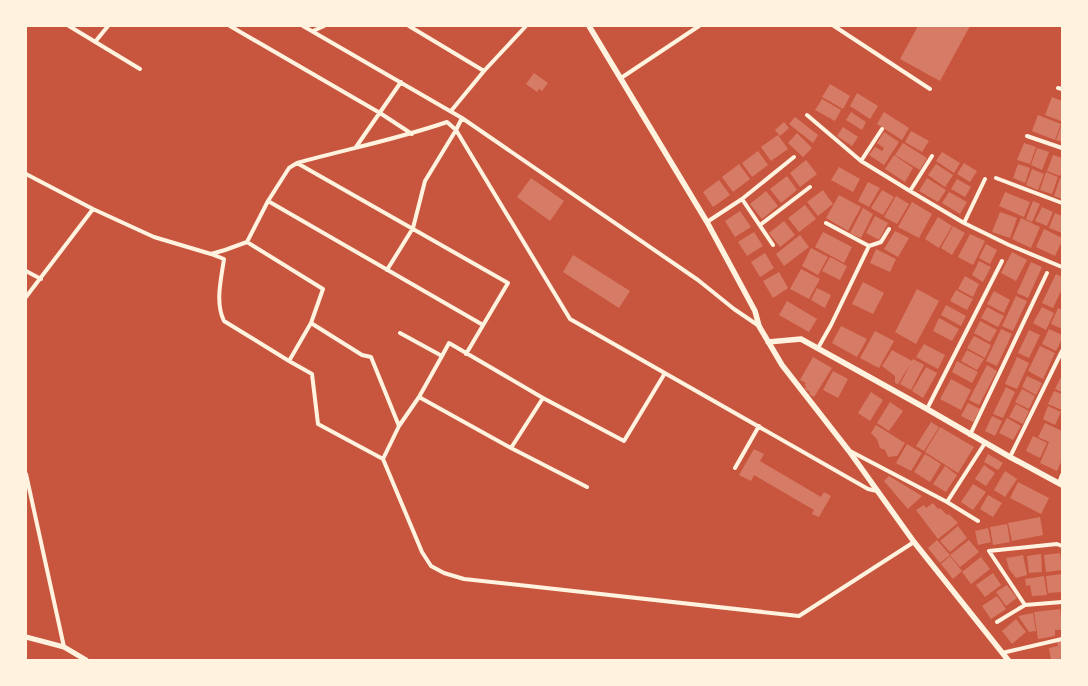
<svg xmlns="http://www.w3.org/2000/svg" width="1088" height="686" viewBox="0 0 1088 686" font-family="'Roboto Serif',serif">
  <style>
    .building { fill: #d67c66 }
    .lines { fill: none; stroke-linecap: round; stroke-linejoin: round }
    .minor { stroke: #fff3e0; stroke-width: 4 }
    .tertiary { stroke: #fff3e0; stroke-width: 5 }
    .secondary { stroke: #fff3e0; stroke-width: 5.5 }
  </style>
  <rect width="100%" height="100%" fill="#c8553d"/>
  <path class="building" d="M918,26H970L940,81L900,59Z
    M534,73L548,83L542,91L539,89L537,92L526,84Z
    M830,84L850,96L843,109L822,97Z
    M857,93L878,106L870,119L850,106Z
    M1052,97L1062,101L1061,121L1045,115Z
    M822,99L841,110L835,121L815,110Z
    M851,112L866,122L862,130L846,120Z
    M884,112L909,128L902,140L877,124Z
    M1038,115L1061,124L1055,140L1032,131Z
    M795,117L818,135L813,143L789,124Z
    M784,122L789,128L780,136L775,130Z
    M1062,124V142L1056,140Z
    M843,127L858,137L852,146L837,136Z
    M911,131L929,141L922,152L905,142Z
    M884,132L899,142L884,165L869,155L875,147L882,151L884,148L877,143Z
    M797,133L812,148L803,157L788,143Z
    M778,135L788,149L771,161L761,147Z
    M903,143L927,158L920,170L895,155Z
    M1024,143L1036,147L1030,164L1017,160Z
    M1037,148L1049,152L1042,170L1031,165Z
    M758,151L768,165L752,177L742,163Z
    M942,152L960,163L954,173L936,161Z
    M894,155L913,168L905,182L885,169Z
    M1053,155L1062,158V171L1060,176L1047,171Z
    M806,160L817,174L800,187L790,173Z
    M964,163L977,171L970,182L957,174Z
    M739,164L750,179L733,192L722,177Z
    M936,164L953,175L945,187L928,175Z
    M1018,164L1030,168L1025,183L1013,178Z
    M839,167L860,179L853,192L831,180Z
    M1032,169L1044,174L1038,190L1026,185Z
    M1046,172L1058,177L1052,194L1040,190Z
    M787,176L797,190L781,203L770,189Z
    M531,178L564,201L550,221L517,197Z
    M927,178L946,190L938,202L919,191Z
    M1060,178H1062V199L1054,196Z
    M957,179L971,187L965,197L951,189Z
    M719,180L730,195L713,207L703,192Z
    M868,182L880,188L869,207L858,201Z
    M823,190L833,204L818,216L807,202Z
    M882,190L894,197L883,215L871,208Z
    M766,191L778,206L762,219L750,204Z
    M949,192L967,202L960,214L942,203Z
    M1005,192L1030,202L1024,217L999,206Z
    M839,195L861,207L848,231L826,218Z
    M896,196L909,204L897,224L884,217Z
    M1033,201L1040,204L1032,222L1026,219Z
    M912,202L932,214L919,238L898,227Z
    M805,205L816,219L799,232L788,218Z
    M1042,207L1053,212L1047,226L1035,221Z
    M863,208L873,214L861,238L850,233Z
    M740,211L751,227L735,237L725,221Z
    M1000,212L1017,218L1010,238L992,232Z
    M1055,213L1062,216V233L1049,228Z
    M875,216L888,223L879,240L866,233Z
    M938,217L952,226L939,248L925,239Z
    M1021,218L1040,227L1031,248L1012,239Z
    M784,221L795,235L780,247L769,233Z
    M953,226L965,233L952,255L941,248Z
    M1044,229L1062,238V241L1055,256L1036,247Z
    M895,231L909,238L898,257L884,249Z
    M754,232L763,246L747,256L738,242Z
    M823,232L852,247L844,263L815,247Z
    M970,234L985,241L973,265L958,257Z
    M800,235L809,247L784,266L776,254Z
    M986,244L997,250L990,264L979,258Z
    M811,248L828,257L818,275L802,266Z
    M876,249L896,259L890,272L870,263Z
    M1012,252L1027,260L1016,281L1001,273Z
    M765,253L774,268L760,277L751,262Z
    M573,255L630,291L619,308L563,272Z
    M830,257L847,266L840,280L822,271Z
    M979,261L991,267L983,282L972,275Z
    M1031,262L1042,267L1028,298L1017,293Z
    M801,269L820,279L809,299L790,289Z
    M779,272L788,288L773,298L763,281Z
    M1056,274L1062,277V289L1053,308L1042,303Z
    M965,276L979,284L973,297L958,289Z
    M863,282L884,293L873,314L852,304Z
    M817,288L831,295L825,308L811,300Z
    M917,289L939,301L916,344L895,332Z
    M956,290L973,299L967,310L950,301Z
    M994,291L1010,300L1004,313L987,304Z
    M1016,296L1027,301L1013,331L1002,326Z
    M787,301L817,319L809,332L779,315Z
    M946,305L966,316L961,326L941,315Z
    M987,307L1004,316L998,327L981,318Z
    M1042,307L1054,313L1046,330L1033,323Z
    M1058,308L1062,310V329L1051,324Z
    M939,318L959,329L952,341L933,331Z
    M980,321L997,330L990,342L974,333Z
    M841,326L867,339L857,357L832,343Z
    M1001,329L1012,334L997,366L986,361Z
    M1049,329L1062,335V339L1056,351L1042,344Z
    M1029,330L1040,335L1029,358L1018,353Z
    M875,331L894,341L879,368L860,358Z
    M974,336L991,345L985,358L967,348Z
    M924,344L945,355L938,369L916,357Z
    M1040,346L1055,353L1043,379L1028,371Z
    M892,350L912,361L913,359L924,365L911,390L900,384L911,363L898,384L895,383V376L882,366Z
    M967,350L984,359L977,370L961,361Z
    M813,357L832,368L814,397L809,394L810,392L805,389L806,386L804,385L806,383L800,380Z
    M1017,357L1029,363L1017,389L1005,384Z
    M957,361L978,372L972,383L952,372Z
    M987,365L997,371L979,405L969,400Z
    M926,367L937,373L923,398L912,391Z
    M833,371L848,379L838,398L823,390Z
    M1062,375V392L1055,389Z
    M1027,376L1042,383L1036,395L1022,387Z
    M951,379L971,390L961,410L940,399Z
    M1006,387L1015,392L1003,418L993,414Z
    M1022,389L1035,396L1029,409L1015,402Z
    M1054,391L1062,394V410L1048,404Z
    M871,392L883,400L870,421L858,413Z
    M890,402L903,411L889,431L877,423Z
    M968,403L980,409L973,422L961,416Z
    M1016,404L1029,411L1023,424L1009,417Z
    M1048,406L1061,412L1055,425L1043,419Z
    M992,416L1002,421L995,436L985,431Z
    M1007,418L1021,426L1013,440L999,433Z
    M931,422L939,427L924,451L916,446Z
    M1045,423L1062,431V460L1057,471L1040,463L1049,442L1038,437Z
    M876,425L905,443L897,456L888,457L885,450L880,448L877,439L871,433Z
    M940,427L974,447L958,473L925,452Z
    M1033,436L1047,443L1040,458L1026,451Z
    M907,444L922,453L911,471L896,463Z
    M754,449L764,454L760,461L821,497L824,492L831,496L819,517L812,514L814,510L754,475L751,481L739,475Z
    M925,454L941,464L930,482L914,472Z
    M988,454L1003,463L998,470L984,462Z
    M984,465L995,473L986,486L975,479Z
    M945,466L957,475L946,492L933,484Z
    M1005,471L1017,479L1005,497L994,490Z
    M889,476L922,496L908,509L884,481Z
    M1018,482L1049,498L1041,514L1010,498Z
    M973,484L986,492L973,510L961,502Z
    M988,495L1002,503L993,517L980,509Z
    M933,503L938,509L940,508L947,515L949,514L958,523L938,539L916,510L924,505L926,508Z
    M1040,517L1043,535L1012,541L1008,523Z
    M1007,524L1010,542L993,545L990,527Z
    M958,526L967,538L950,552L940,541Z
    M988,528L991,542L978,545L975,531Z
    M937,540L950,555L940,563L928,548Z
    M969,540L979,552L960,567L950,555Z
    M1060,553L1062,570L1046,572L1044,555Z
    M1041,554L1042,572L1029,573L1027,556Z
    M1023,555L1027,575L1016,578L1009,569L1006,558Z
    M950,556L962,571L953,579L941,564Z
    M981,557L990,569L971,584L962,572Z
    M993,573L1001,585L985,597L976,585Z
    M1062,574V592L1048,593L1046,576Z
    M1044,576L1047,595L1032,596L1030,585L1026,586L1025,579Z
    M1007,585L1017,598L1006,606L996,592Z
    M997,596L1006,609L991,619L982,606Z
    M1060,609L1062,630H1055V636L1038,639L1034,612Z
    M1033,613L1036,631L1029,632L1018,616Z
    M1016,619L1026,632L1012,644L1002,631Z
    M1057,641H1062V660H1051L1049,648L1058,646Z"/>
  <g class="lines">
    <path class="minor" d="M69,26L140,69
      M230,26L380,113L412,134
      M303,26L462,118L698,280L734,309L759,326
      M409,26L484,71L451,111
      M834,26L930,89
      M313,31L324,26
      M95,42L108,26
      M484,71L526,26
      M621,78L699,26
      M1058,88L1062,89
      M807,115L861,161L910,191L964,223L1009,245L1062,267
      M1027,136L1062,148
      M356,147L401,82
      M861,161L882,129
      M297,163L508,283L466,354
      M26,174L93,209L154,237L211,254L224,259C221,280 215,302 224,321L289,361
      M996,178L1062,203
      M910,191L932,156
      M742,199L773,245
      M268,201L483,325
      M707,222L742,199L794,157
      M826,223L869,246
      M964,223L985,179
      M760,225L810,187
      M247,242L323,289L311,323
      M211,254L225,250L247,242L268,201L289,168L297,163C347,149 398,139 447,122L456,130L462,118
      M387,270L413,228L425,181L456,130L570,319L868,489L877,491
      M26,271L41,279
      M26,297L93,209
      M818,348L831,325L869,246L881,242L889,229
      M442,356L449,343L543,398L624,441L665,373
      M419,397L511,448L587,487
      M927,409L1002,261
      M399,426L419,397L442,356L400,333
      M970,435L1047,273
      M511,448L543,398
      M850,451L947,502
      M1010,457L1062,351
      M383,459L399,426L371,357L362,355L311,323L289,361L312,374L318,424L383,459L422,552L431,566L444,573L464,579L799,616L914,542
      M735,468L759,426
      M26,474L64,647
      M1059,483L1062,475
      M978,521L947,502L985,443
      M1025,605L989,551L1057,544L1062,546
      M997,622L1025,605L1062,602
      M1002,653L1062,639"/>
    <path class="tertiary" d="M26,637L64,647L86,660"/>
    <path class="secondary" d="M589,26L707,222L755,311L759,326L782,365L849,451L914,542L1008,660
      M768,342L801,339L927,409L1010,457L1062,485"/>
  </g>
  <rect width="1088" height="686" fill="none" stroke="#fff3e0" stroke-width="54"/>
</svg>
